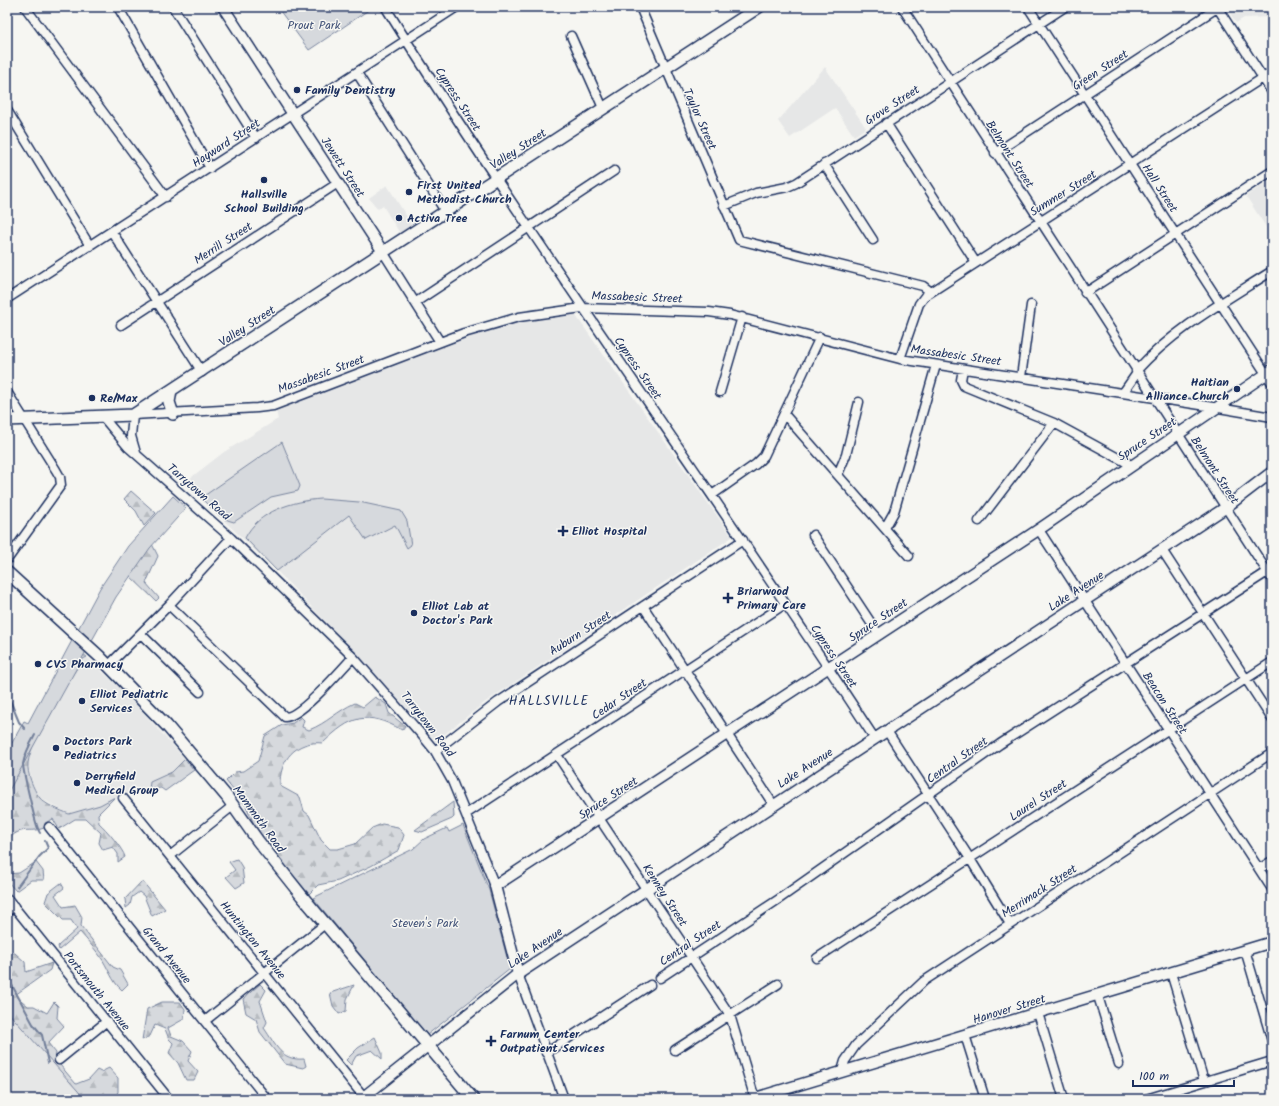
<svg xmlns="http://www.w3.org/2000/svg" width="1279" height="1106" viewBox="0 0 1279 1106" font-family="Kalam,sans-serif">
  <style>
    .built { fill: #e6e7e7 }
    .forest { fill: url(#forest-firs); stroke: #78849e }
    .green { fill: #d6d9dd; stroke: #78849e }
    .lines { fill: none; stroke-linecap: round; stroke-linejoin: round }
    .stream { stroke: #717e99; stroke-width: 2 }
    .minor-casing { stroke: #1b2f5e; stroke-width: 11 }
    .tertiary-casing { stroke: #1b2f5e; stroke-width: 13 }
    .secondary-casing { stroke: #1b2f5e; stroke-width: 14 }
    .minor { stroke: #f6f6f2; stroke-width: 8 }
    .tertiary { stroke: #f6f6f2; stroke-width: 10 }
    .secondary { stroke: #f6f6f2; stroke-width: 11 }
    .poi-dot { fill: #1b2f5e; stroke: #f6f6f2; stroke-width: 1.5 }
    .labels { text-anchor: middle; stroke-width: 3; stroke-linejoin: round; paint-order: stroke }
    .park-label { font-size: 12px; fill: #405177; stroke: #f6f6f2 }
    .street-label { font-size: 12px; fill: #1b2f5e; stroke: #f6f6f2 }
    .poi-label { font-size: 12px; font-weight: bold; fill: #1b2f5e; stroke: #f6f6f2; text-anchor: start }
    .neighbourhood-label { font-size: 13px; letter-spacing: 1px; fill: #1b2f5e; stroke: #f6f6f2 }
  </style>
  <defs>
    <pattern id="forest-firs" width="22" height="20" patternUnits="userSpaceOnUse"><rect width="22" height="20" fill="#d6d9dd"/><path d="M5 1l3.5 6h-7zM16 11l3.5 6h-7z" fill="#b7bbc0"/></pattern>
  </defs>
  <rect width="100%" height="100%" fill="#f6f6f2"/>
  <filter id="ink" filterUnits="userSpaceOnUse"><feTurbulence type="fractalNoise" baseFrequency=".025" numOctaves="2"/><feDisplacementMap in="SourceGraphic" scale="8" xChannelSelector="R" yChannelSelector="G"/><feConvolveMatrix kernelMatrix="1 2 1 2 8 2 1 2 1" color-interpolation-filters="sRGB"/></filter>
  <g filter="url(#ink)">
    <path class="built" d="M1226,7H1272V17L1244,18L1236,23Z
      M825,67L866,128L854,136L835,108L790,138L778,121Z
      M1272,179V224L1266,227L1246,196Z
      M387,185L413,227L401,235L383,206L378,209L369,198Z
      M574,313L732,537L484,703L436,741L374,672L277,571L184,483L224,452L278,419L276,411L496,327Z
      M87,657L127,695L185,759L172,772L150,782L149,789L126,793L100,805L69,814L40,798L32,783L28,764L31,750L65,686L83,659Z
      M7,1011L85,1099H7Z"/>
    <path class="forest" d="M131,491L156,513L144,526L136,511L124,499Z
      M152,544L158,556L146,583L159,598L156,601L129,575Z
      M79,651L87,657L83,659C68,681 31,739 28,763C27,774 33,788 39,797C45,805 60,810 69,814L100,805L115,797L98,814L99,823C106,829 123,849 125,857L118,862V854L113,847L103,850L99,843L101,833L86,819H75L59,829L53,819L45,823L44,828C28,834 22,824 7,841V766Z
      M375,697L386,704L389,713L405,726L402,730C366,710 351,716 323,743C296,740 279,760 280,786L300,797L304,811L309,815L321,840L330,849H338L355,844L372,828L382,824L398,827L404,835L399,850L371,866L338,881L318,885L309,894L257,831L246,806L226,781L235,772L243,771L258,761L265,736L282,725L293,723L301,717L304,720L302,727L309,730C327,723 337,711 355,703L363,707Z
      M185,759L194,770L165,791L161,788L149,789L150,782L172,772Z
      M453,802L454,817L452,819L422,832L415,830Z
      M237,859L242,867L244,883L236,888L226,877L235,870L229,862Z
      M36,862L43,871L44,880H31L16,891L7,881V874L19,873Z
      M142,881L165,909L152,916L144,896L139,892L132,897L130,905L126,908L125,899Z
      M61,883L64,888L55,895L63,907L75,905L82,917L81,926L113,967L120,970L128,984L122,990C112,982 108,967 100,956C94,948 87,940 80,932L59,950L58,946L77,929L71,920H63L45,902L48,893Z
      M7,953H15L25,962L26,972L52,963L50,970L15,995L28,1006H34L47,1013L54,1002L58,1006L57,1018L64,1026L48,1043L56,1053L55,1059L76,1084L89,1079L97,1070L101,1072L109,1068L118,1078V1092L113,1099H85L7,1011Z
      M260,984L266,990L260,1001L267,1022L264,1028C276,1045 281,1061 304,1059L306,1066L303,1068L285,1064L260,1032L256,1019L246,1013L243,999Z
      M354,985L347,999L346,1011L339,1014L333,1006L330,993Z
      M162,1002H180L185,1009L184,1019L168,1028L171,1036L183,1041L192,1051L188,1061L198,1072L194,1080H186L178,1063L169,1053L173,1043L169,1039L165,1029L155,1025L150,1036L142,1040L147,1009Z
      M375,1037L382,1053V1059L372,1050L356,1056L351,1065L346,1060L358,1048Z"/>
    <path class="green" d="M277,7H373L309,50Z
      M282,442L300,486L298,491L271,497L234,522C220,519 211,508 201,498Z
      M173,496L186,508L150,548L116,597L7,794V752L24,721L28,723L100,588L128,546Z
      M321,499L359,502L401,511L407,521L411,545L407,548L395,525L366,540L349,515L277,571L245,538C258,511 293,501 321,499Z
      M463,825L489,890L510,969L427,1035L313,898L413,849L424,839L447,828L449,832Z"/>
    <g class="lines">
      <path class="stream" d="M7,693L19,722L25,729
        M35,735C30,744 25,753 23,764C23,771 36,828 40,833
        M17,887L39,857L48,848L45,841
        M7,976L33,1024L42,1035L48,1063
        M49,1098V1099"/>
      <defs>
        <path id="minor" d="M25,7L166,197
          M118,7L210,168
          M173,7L256,138
          M640,7L739,240L923,286L931,292
          M902,7L1272,579
          M1028,7L1272,383
          M1217,7L1272,92
          M386,8C541,257 716,493 875,739
          M571,36L603,108
          M357,73L445,211
          M7,110L90,246
          M886,123L976,263
          M995,153L1217,8
          M824,164L873,240
          M724,206L756,193L787,187L796,183L1065,7
          M112,232L202,372
          M383,252L440,342
          M1085,293L1272,171
          M7,299L457,7
          M416,302L614,171
          M121,325L338,183
          M900,359L919,304L925,296L1272,72
          M963,369L961,380L964,386L1054,423L1131,465
          M1136,371C1174,329 1225,301 1272,271
          M1021,377L1031,305
          M7,392L56,470L60,477L61,485L7,560
          M720,392L742,317
          M1123,393L1137,373
          M784,414L909,556
          M102,416L128,447L231,538L353,657L421,734L435,751L452,781L495,886
          M136,453L131,436L133,415L257,408L273,406L464,333L519,317L582,308L709,312L730,315L900,359L1207,406L1272,417
          M838,474L846,455L859,402
          M712,495L756,464L764,456L820,337
          M979,521L1054,423
          M885,528L894,512L936,365
          M1039,530L1272,889
          M813,535L879,635
          M1162,550L1272,719
          M169,605L285,717C301,717 341,670 353,657
          M643,606L773,804
          M141,634L200,692
          M109,665L169,605L231,538
          M887,731L967,854L1010,924
          M435,751L498,702L743,540
          M557,755L730,1015L755,1099
          M123,798L364,1097
          M466,814L785,604
          M49,827L267,1099
          M170,856L234,805
          M1259,869L1272,861
          M7,898L169,1099
          M7,912L14,906
          M1245,950L1272,1041
          M817,958L1272,662
          M1171,973L1204,1081
          M518,974L564,1099
          M660,978L779,899L1000,744L1272,569
          M1098,996L1119,1064
          M1038,1013L1064,1099
          M205,1021L325,924
          M965,1035L985,1099
          M675,1050L778,984
          M546,1053L650,985
          M59,1060L107,1021
          M842,1071L845,1061L856,1045L924,981L1272,753
          M1146,1099L1272,1061"/>
        <path id="tertiary" d="M223,7L383,252
          M518,974L495,886L1041,528L1272,370
          M361,1099L518,974L1225,508L1272,472
          M752,1099L1272,942"/>
        <path id="secondary" d="M171,391L169,402L173,414
          M7,420L133,415L759,7
          M7,572L99,656L167,726L227,797L258,841L301,895L473,1099"/>
      </defs>
      <use href="#minor" class="minor-casing"/>
      <use href="#tertiary" class="tertiary-casing"/>
      <use href="#secondary" class="secondary-casing"/>
      <use href="#minor" class="minor"/>
      <use href="#tertiary" class="tertiary"/>
      <use href="#secondary" class="secondary"/>
    </g>
  </g>
  <g class="poi-dot">
    <circle cx="297" cy="90" r="4"/>
    <circle cx="264" cy="180" r="4"/>
    <circle cx="409" cy="192" r="4"/>
    <circle cx="399" cy="218" r="4"/>
    <circle cx="1237" cy="389" r="4"/>
    <circle cx="92" cy="398" r="4"/>
    <path d="M561 525h4v4h4v4h-4v4h-4v-4h-4v-4h4z"/>
    <path d="M726 592h4v4h4v4h-4v4h-4v-4h-4v-4h4z"/>
    <circle cx="414" cy="613" r="4"/>
    <circle cx="38" cy="664" r="4"/>
    <circle cx="82" cy="701" r="4"/>
    <circle cx="56" cy="748" r="4"/>
    <circle cx="77" cy="783" r="4"/>
    <path d="M489 1035h4v4h4v4h-4v4h-4v-4h-4v-4h4z"/>
  </g>
  <g class="labels">
    <g class="park-label">
      <text x="314" y="29">Prout Park</text>
      <text x="425" y="927">Steven's Park</text>
    </g>
    <g class="street-label">
      <text transform="translate(1100 70) rotate(-33)" y="4">Green Street</text>
      <text transform="translate(458 99) rotate(57)" y="4">Cypress Street</text>
      <text transform="translate(892 105) rotate(-33)" y="4">Grove Street</text>
      <text transform="translate(700 119) rotate(66)" y="4">Taylor Street</text>
      <text transform="translate(226 143) rotate(-33)" y="4">Hayward Street</text>
      <text transform="translate(518 149) rotate(-33)" y="4">Valley Street</text>
      <text transform="translate(1010 154) rotate(57)" y="4">Belmont Street</text>
      <text transform="translate(343 167) rotate(57)" y="4">Jewett Street</text>
      <text transform="translate(1160 188) rotate(57)" y="4">Hall Street</text>
      <text transform="translate(1063 193) rotate(-32)" y="4">Summer Street</text>
      <text transform="translate(223 243) rotate(-33)" y="4">Merrill Street</text>
      <text transform="translate(637 297) rotate(2)" y="4">Massabesic Street</text>
      <text transform="translate(247 326) rotate(-33)" y="4">Valley Street</text>
      <text transform="translate(956 355) rotate(8)" y="4">Massabesic Street</text>
      <text transform="translate(638 368) rotate(55)" y="4">Cypress Street</text>
      <text transform="translate(321 374) rotate(-20)" y="4">Massabesic Street</text>
      <text transform="translate(1147 439) rotate(-34)" y="4">Spruce Street</text>
      <text transform="translate(1215 470) rotate(57)" y="4">Belmont Street</text>
      <text transform="translate(199 492) rotate(41)" y="4">Tarrytown Road</text>
      <text transform="translate(1076 591) rotate(-33)" y="4">Lake Avenue</text>
      <text transform="translate(878 620) rotate(-34)" y="4">Spruce Street</text>
      <text transform="translate(580 633) rotate(-33)" y="4">Auburn Street</text>
      <text transform="translate(834 656) rotate(56)" y="4">Cypress Street</text>
      <text transform="translate(619 699) rotate(-34)" y="4">Cedar Street</text>
      <text transform="translate(1165 703) rotate(57)" y="4">Beacon Street</text>
      <text transform="translate(428 724) rotate(52)" y="4">Tarrytown Road</text>
      <text transform="translate(957 760) rotate(-35)" y="4">Central Street</text>
      <text transform="translate(805 768) rotate(-33)" y="4">Lake Avenue</text>
      <text transform="translate(608 798) rotate(-33)" y="4">Spruce Street</text>
      <text transform="translate(1038 800) rotate(-33)" y="4">Laurel Street</text>
      <text transform="translate(259 819) rotate(54)" y="4">Mammoth Road</text>
      <text transform="translate(1039 891) rotate(-33)" y="4">Merrimack Street</text>
      <text transform="translate(665 895) rotate(57)" y="4">Kenney Street</text>
      <text transform="translate(253 940) rotate(51)" y="4">Huntington Avenue</text>
      <text transform="translate(690 943) rotate(-34)" y="4">Central Street</text>
      <text transform="translate(535 948) rotate(-34)" y="4">Lake Avenue</text>
      <text transform="translate(167 955) rotate(51)" y="4">Grand Avenue</text>
      <text transform="translate(97 991) rotate(51)" y="4">Portsmouth Avenue</text>
      <text transform="translate(1009 1009) rotate(-17)" y="4">Hanover Street</text>
    </g>
    <g class="poi-label">
      <text x="305" y="94">Family Dentistry</text>
      <text x="417" y="189">First United<tspan x="417" dy="14">Methodist Church</tspan></text>
      <text x="264" y="198" text-anchor="middle">Hallsville<tspan x="264" dy="14">School Building</tspan></text>
      <text x="407" y="222">Activa Tree</text>
      <text x="1229" y="386" text-anchor="end">Haitian<tspan x="1229" dy="14">Alliance Church</tspan></text>
      <text x="100" y="402">Re/Max</text>
      <text x="572" y="535">Elliot Hospital</text>
      <text x="737" y="595">Briarwood<tspan x="737" dy="14">Primary Care</tspan></text>
      <text x="422" y="610">Elliot Lab at<tspan x="422" dy="14">Doctor's Park</tspan></text>
      <text x="46" y="668">CVS Pharmacy</text>
      <text x="90" y="698">Elliot Pediatric<tspan x="90" dy="14">Services</tspan></text>
      <text x="64" y="745">Doctors Park<tspan x="64" dy="14">Pediatrics</tspan></text>
      <text x="85" y="780">Derryfield<tspan x="85" dy="14">Medical Group</tspan></text>
      <text x="500" y="1038">Farnum Center<tspan x="500" dy="14">Outpatient Services</tspan></text>
    </g>
    <g class="neighbourhood-label">
      <text x="549" y="705">HALLSVILLE</text>
    </g>
  </g>
  <rect width="1279" height="1106" fill="none" stroke="#f6f6f2" stroke-width="24"/>
  <rect x="12" y="12" width="1255" height="1082" fill="none" stroke="#1b2f5e" stroke-width="1.5" filter="url(#ink)"/>
  <path d="M1133 1080v6h101v-6" fill="none" stroke="#1b2f5e" stroke-width="2"/>
  <text x="1139" y="1080" font-size="12" fill="#1b2f5e" stroke="#f6f6f2" stroke-width="3" paint-order="stroke">100 m</text>
</svg>
